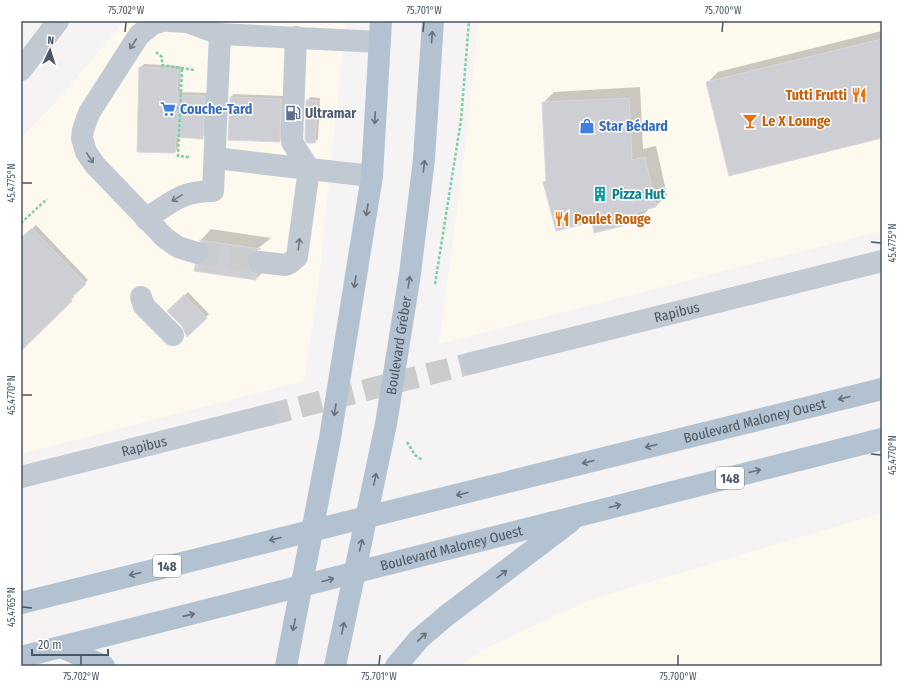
<svg xmlns="http://www.w3.org/2000/svg" width="903" height="687" viewBox="0 0 903 687" font-family="'Fira Sans Condensed',sans-serif">
  <style>
    .commercial { fill: #fdf9ef }
    .shadow { fill: #0003 }
    .building { fill: #cdcfd5; stroke: #d7d9de }
    .lines { fill: none; stroke-linecap: round; stroke-linejoin: round }
    .minor-tunnel { stroke: #caccce; stroke-width: 22; stroke-dasharray: 22 11; stroke-linecap: butt }
    .path { stroke: #7ad0a6; stroke-width: 2.5; stroke-dasharray: 3 2; stroke-linecap: butt }
    .minor { stroke: #c1cad2; stroke-width: 22 }
    .major { stroke: #b3c2d1; stroke-width: 22 }
    .oneway { stroke: #64717d }
    .oneway2 { stroke: #6e7983 }
    .ticks { fill: none; stroke: #4a5661; stroke-width: 1.5 }
    .labels { text-anchor: middle; stroke-width: 3; stroke-linejoin: round; paint-order: stroke }
    .shield { fill: #fff; stroke: #808990; stroke-width: 1 }
    .shield-label { font-size: 13px; font-weight: bold; fill: #4a5661 }
    .food-label { font-size: 14px; font-weight: bold; fill: #c56008; stroke: #fff; text-anchor: start }
    .shop-label { font-size: 14px; font-weight: bold; fill: #366cbe; stroke: #fff; text-anchor: start }
    .service-label { font-size: 14px; font-weight: bold; fill: #4e5e75; stroke: #fff; text-anchor: start }
    .culture-label { font-size: 14px; font-weight: bold; fill: #0d838f; stroke: #fff; text-anchor: start }
    .street-label { font-size: 14px; fill: #4a5661; stroke: #fff }
    .neatline { fill: none; stroke: #4a5661; stroke-width: 1.5 }
    .ticks-label { font-size: 10px; text-anchor: middle; fill: #4a5661 }
  </style>
  <rect width="100%" height="100%" fill="#f5f3f3"/>
  <path class="commercial" d="M124,21H346L317,297L304,381L21,454V138L64,93Z
    M478,21H882V231L439,344L466,142Z
    M882,513V666H459L486,648L592,599Z"/>
  <path class="shadow" d="M882,31V137L707,83L718,72Z
    M144,64L181,66L180,92L208,93L206,134L202,138L179,136L178,148L175,152L140,68Z
    M640,87L643,149L656,146L667,195L656,206L648,208V210L637,221H593L544,182L547,179L543,103L554,92Z
    M234,94L284,96L283,137L279,141L231,97Z
    M311,97L320,98L318,139L315,142L307,101Z
    M36,225L88,280L73,295L74,297L21,350V238Z
    M211,229L271,238L257,249L258,256L267,268L256,279L196,266L210,254L207,244L201,240Z
    M188,292L209,314L187,335L183,326L168,311Z"/>
  <path class="building" d="M882,39V138L729,176L706,82Z
    M139,67L178,69L177,95L205,96L203,139L176,137L175,153L137,152Z
    M230,97L281,99L280,142L228,140Z
    M629,98L632,160L645,157L656,207L636,212L638,222L594,233L592,222L556,231L543,182L546,181L542,102Z
    M306,100L317,101L315,143H307L305,139Z
    M32,228L86,284L70,299L72,301L21,351V238Z
    M199,240L261,249L254,251L249,254L247,260L248,267L251,272L257,274L256,280L194,271L195,265L205,262L209,256V251L206,245Z
    M184,295L207,318L187,337L182,326L167,311Z"/>
  <g class="lines">
    <path class="minor-tunnel" d="M197,253L259,262
      M268,415L472,363"/>
    <path class="path" d="M156,52L162,57V65L194,70
      M182,69L178,156L190,157
      M177,108L192,109
      M21,223L47,199
      M435,284L461,120L469,21
      M407,442L415,455L422,460"/>
    <g class="minor">
      <path d="M163,21L153,24L139,35L89,113L83,130L82,138L86,152L95,165L165,238L178,247L197,253"/>
      <path d="M169,21L187,22L220,34L380,42"/>
      <path d="M296,37L292,142L309,169"/>
      <path d="M21,70L58,21"/>
      <path d="M215,158L309,169"/>
      <path d="M146,219C171,202 182,191 213,191L220,34"/>
      <path d="M259,262L286,265L290,263L297,257L309,169L372,176"/>
      <path d="M141,297L144,306L173,335"/>
      <path id="s1" d="M472,363L882,261"/>
      <path id="s2" d="M21,477L268,415"/>
    </g>
    <g class="major">
      <path id="s3" d="M21,603L882,389"/>
      <path d="M61,647L104,666"/>
      <path id="s4" d="M21,657L882,439"/>
      <path d="M286,666L330,438L372,176L381,21"/>
      <path id="s5" d="M335,666L386,424L410,274L424,159L433,21"/>
      <path d="M396,666L419,639L446,616L570,522"/>
    </g>
  </g>
  <defs><path id="oneway-shaft" d="M-6 0H5M1.5-3L5.5 0L1.5 3" fill="none" stroke-width="1.6" stroke-linecap="round" stroke-linejoin="round"/></defs>
  <g class="oneway">
    <use href="#oneway-shaft" transform="translate(432 37) rotate(-86)"/>
    <use href="#oneway-shaft" transform="translate(375 118) rotate(93)"/>
    <use href="#oneway-shaft" transform="translate(424 166) rotate(-84)"/>
    <use href="#oneway-shaft" transform="translate(367 210) rotate(99)"/>
    <use href="#oneway-shaft" transform="translate(355 282) rotate(99)"/>
    <use href="#oneway-shaft" transform="translate(409 282) rotate(-81)"/>
    <use href="#oneway-shaft" transform="translate(844 398) rotate(166)"/>
    <use href="#oneway-shaft" transform="translate(335 410) rotate(99)"/>
    <use href="#oneway-shaft" transform="translate(651 446) rotate(166)"/>
    <use href="#oneway-shaft" transform="translate(588 462) rotate(166)"/>
    <use href="#oneway-shaft" transform="translate(755 471) rotate(-14)"/>
    <use href="#oneway-shaft" transform="translate(375 479) rotate(-78)"/>
    <use href="#oneway-shaft" transform="translate(462 494) rotate(166)"/>
    <use href="#oneway-shaft" transform="translate(615 506) rotate(-14)"/>
    <use href="#oneway-shaft" transform="translate(275 539) rotate(166)"/>
    <use href="#oneway-shaft" transform="translate(361 545) rotate(-77)"/>
    <use href="#oneway-shaft" transform="translate(135 574) rotate(166)"/>
    <use href="#oneway-shaft" transform="translate(502 574) rotate(-38)"/>
    <use href="#oneway-shaft" transform="translate(328 580) rotate(-15)"/>
    <use href="#oneway-shaft" transform="translate(189 615) rotate(-13)"/>
    <use href="#oneway-shaft" transform="translate(294 625) rotate(102)"/>
    <use href="#oneway-shaft" transform="translate(343 628) rotate(-78)"/>
    <use href="#oneway-shaft" transform="translate(422 637) rotate(-43)"/>
  </g>
  <g class="oneway2">
    <use href="#oneway-shaft" transform="translate(133 44) rotate(123)"/>
    <use href="#oneway-shaft" transform="translate(90 158) rotate(56)"/>
    <use href="#oneway-shaft" transform="translate(177 198) rotate(148)"/>
    <use href="#oneway-shaft" transform="translate(299 244) rotate(-82)"/>
  </g>
  <path class="ticks" d="M125,32L126,22M423,32L424,22M722,32L723,22M22,183H32M871,242L881,243M22,395H32M871,454L881,455M22,607L32,608M81,665V655M379,665L380,655M678,665V655"/>
  <defs>
    <symbol id="restaurant-bare" viewBox="-9 -9 18 18"><path d="M-5-6h1v4h1v-4h1v4h1v-4h1v5L-1.5 .5V6h-2V.5L-5-1ZM5-6V6H3V1.5H1.5Q1.5-4 5-6Z" fill="#e8710a" stroke="#fff" stroke-width="2.5" paint-order="stroke"/></symbol>
    <symbol id="supermarket-bare" viewBox="-9 -9 18 18"><path d="M-6-5.5h2.5l.6 2H6L4.5 2H-2.5L-4.4-4H-6ZM-1.5 3.2a1.3 1.3 0 1 0 .1 0ZM3 3.2a1.3 1.3 0 1 0 .1 0Z" fill="#3f7fe0" stroke="#fff" stroke-width="2.5" paint-order="stroke"/></symbol>
    <symbol id="fuel-bare" viewBox="-9 -9 18 18"><path d="M-5.5-6h7V0h2V4h1.3V-2.5L3-4.5l.8-.8L6-3V5H2.5V1h-1V6h-7ZM-4.2-4.7v3.2H.2V-4.7Z" fill="#5c6f8a" stroke="#fff" stroke-width="2.5" paint-order="stroke"/></symbol>
    <symbol id="bar-bare" viewBox="-9 -9 18 18"><path d="M-6-5H6L.8 .8V4.5H3.5V6h-7V4.5H-.8V.8Z" fill="#e8710a" stroke="#fff" stroke-width="2.5" paint-order="stroke"/></symbol>
    <symbol id="shop-bare" viewBox="-9 -9 18 18"><path d="M-5-2.5h2.3a2.7 3.5 0 0 1 5.4 0H5L5.5 6h-11ZM-1.5-2.5h3a1.5 2.3 0 0 0-3 0Z" fill="#3f7fe0" stroke="#fff" stroke-width="2.5" paint-order="stroke"/></symbol>
    <symbol id="building-bare" viewBox="-9 -9 18 18"><path d="M-4-6H4V6H1V3H-1V6H-4ZM-2.5-4.3h1.7v1.8h-1.7ZM.8-4.3h1.7v1.8H.8ZM-2.5-1h1.7V.8h-1.7ZM.8-1h1.7V.8H.8Z" fill="#0f9aa8" stroke="#fff" stroke-width="2.5" paint-order="stroke"/></symbol>
  </defs>
  <g fill-rule="evenodd">
    <use href="#restaurant-bare" x="848" y="84" width="22" height="22"/>
    <use href="#supermarket-bare" x="157" y="98" width="22" height="22"/>
    <use href="#fuel-bare" x="282" y="102" width="22" height="22"/>
    <use href="#bar-bare" x="739" y="110" width="22" height="22"/>
    <use href="#shop-bare" x="576" y="115" width="22" height="22"/>
    <use href="#building-bare" x="589" y="183" width="22" height="22"/>
    <use href="#restaurant-bare" x="551" y="208" width="22" height="22"/>
  </g>
  <g class="labels">
    <g class="shield">
      <rect x="716" y="467" width="28" height="22" rx="3"/>
      <rect x="153" y="555" width="28" height="22" rx="3"/>
    </g>
    <g class="shield-label">
      <text x="730" y="483">148</text>
      <text x="167" y="571">148</text>
    </g>
    <g class="food-label">
      <text x="847" y="100" text-anchor="end">Tutti Frutti</text>
      <text x="762" y="126">Le X Lounge</text>
      <text x="574" y="224">Poulet Rouge</text>
    </g>
    <g class="shop-label">
      <text x="180" y="114">Couche-Tard</text>
      <text x="599" y="131">Star Bédard</text>
    </g>
    <g class="service-label">
      <text x="305" y="118">Ultramar</text>
    </g>
    <g class="culture-label">
      <text x="612" y="199">Pizza Hut</text>
    </g>
    <g class="street-label">
      <text dy="5" stroke="none"><textPath href="#s1" startOffset="211">Rapibus</textPath></text>
      <text dy="5" stroke="none"><textPath href="#s5" startOffset="327">Boulevard Gréber</textPath></text>
      <text dy="5" stroke="none"><textPath href="#s3" startOffset="756">Boulevard Maloney Ouest</textPath></text>
      <text dy="5" stroke="none"><textPath href="#s2" startOffset="127">Rapibus</textPath></text>
      <text dy="5" stroke="none"><textPath href="#s4" startOffset="444">Boulevard Maloney Ouest</textPath></text>
    </g>
  </g>
  <rect width="903" height="687" fill="none" stroke="#ffffff" stroke-width="44"/>
  <g transform="translate(50 50) rotate(4)" stroke="#ffffff" stroke-width="3" paint-order="stroke">
  <path d="M0-3L7 15L0 10L-7 15Z" fill="#4a5661"/>
  <text y="-6" font-size="11" font-weight="bold" text-anchor="middle" fill="#4a5661">N</text>
  </g>
  <path d="M32 649v6h76v-6" fill="none" stroke="#4a5661" stroke-width="2"/>
  <text x="38" y="649" font-size="12" fill="#4a5661" stroke="#ffffff" stroke-width="3" paint-order="stroke">20 m</text>
  <rect x="22" y="22" width="859" height="643" class="neatline"/>
  <g class="ticks-label">
    <text x="126" y="14">75.702°W</text>
    <text x="424" y="14">75.701°W</text>
    <text x="723" y="14">75.700°W</text>
    <text transform="translate(11 183) rotate(-90)" y="4">45.4775°N</text>
    <text transform="translate(892 243) rotate(-90)" y="4">45.4775°N</text>
    <text transform="translate(11 395) rotate(-90)" y="4">45.4770°N</text>
    <text transform="translate(892 455) rotate(-90)" y="4">45.4770°N</text>
    <text transform="translate(11 607) rotate(-90)" y="4">45.4765°N</text>
    <text x="81" y="680">75.702°W</text>
    <text x="379" y="680">75.701°W</text>
    <text x="678" y="680">75.700°W</text>
  </g>
</svg>
